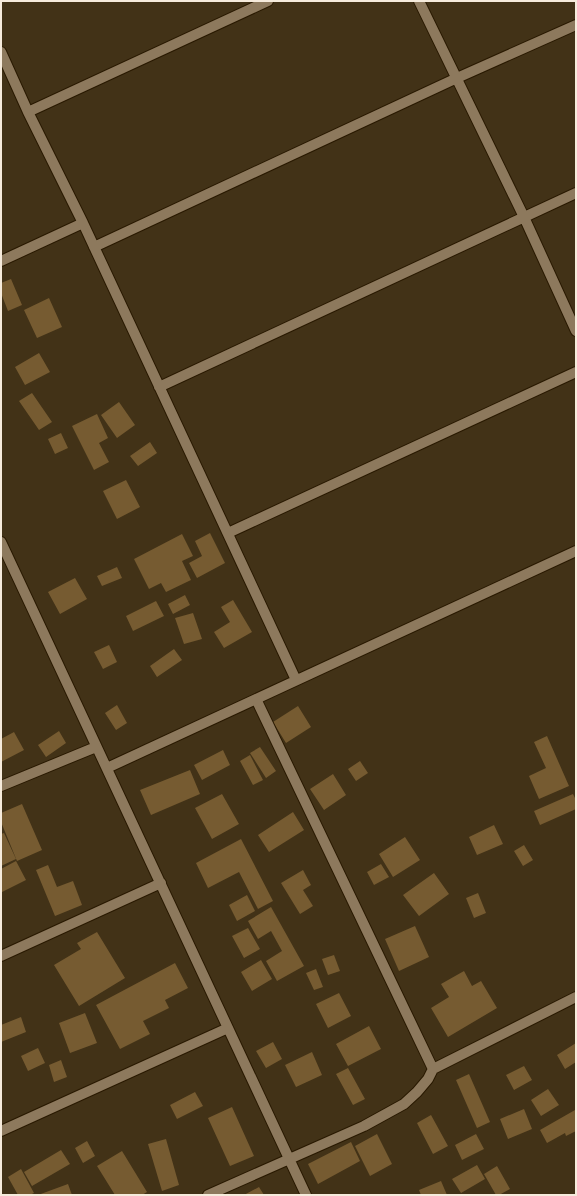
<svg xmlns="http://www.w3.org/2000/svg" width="577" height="1196" viewBox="0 0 577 1196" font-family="Manrope,sans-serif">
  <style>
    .building { fill: #765b31 }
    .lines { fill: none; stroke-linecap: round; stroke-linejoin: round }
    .minor-casing { stroke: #291900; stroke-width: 12 }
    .minor { stroke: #8d795d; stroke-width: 10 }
  </style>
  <rect width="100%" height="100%" fill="#423217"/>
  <path class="building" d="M11,279L22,305L8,311L1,293V283Z
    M49,298L62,327L37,338L24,310Z
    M39,353L50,372L25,385L15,367Z
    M32,393L52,422L39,430L19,401Z
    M119,402L135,425L117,438L101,415Z
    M97,414L108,438L99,443L109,462L94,470L72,426Z
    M61,433L68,448L55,454L48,439Z
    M150,442L157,453L138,466L130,456Z
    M126,480L140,507L117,519L103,491Z
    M210,533L225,563L197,578L189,563L202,556L195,541Z
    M182,534L193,556L182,561L191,580L166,592L161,583L149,589L134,559Z
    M117,567L122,578L102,586L97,576Z
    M75,578L87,599L60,614L48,592Z
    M185,595L190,605L173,614L168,604Z
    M233,600L252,632L224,648L214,632L230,622L221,607Z
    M156,601L164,616L133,631L126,616Z
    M193,613L202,639L184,644L175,618Z
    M109,645L117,662L103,669L94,652Z
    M174,649L182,660L157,677L150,666Z
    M117,705L127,723L116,730L105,713Z
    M298,706L311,727L286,743L273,722Z
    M59,731L66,743L46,757L38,745Z
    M14,732L24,750L1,762V739Z
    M547,736L569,786L539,799L529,776L546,768L534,742Z
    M260,747L276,771L266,778L250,753Z
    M223,750L230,765L202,780L194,765Z
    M250,755L263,780L253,785L240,761Z
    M360,761L368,773L356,781L348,769Z
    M190,770L200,794L151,815L140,790Z
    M333,774L346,795L324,810L310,789Z
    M222,794L239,824L212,839L195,808Z
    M573,794L576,800V809L540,825L534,811Z
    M22,804L42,850L17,861L1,822V813Z
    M293,812L304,830L269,852L258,835Z
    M494,825L503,844L477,855L469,837Z
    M4,833L16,859L1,866V834Z
    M405,837L420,860L393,877L379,854Z
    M241,839L273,901L258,909L239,872L208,888L196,863Z
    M524,845L533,860L523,866L514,851Z
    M16,861L26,880L2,892L1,890V869Z
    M381,864L389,877L374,885L367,872Z
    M48,865L57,887L73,881L82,905L55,916L36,870Z
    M303,870L311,885L303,890L313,906L300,914L281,883Z
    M434,873L449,894L419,916L403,895Z
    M478,893L486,913L474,918L466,898Z
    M247,895L255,911L237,921L229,905Z
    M271,907L304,966L277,981L266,961L282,951L271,931L258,939L248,921Z
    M415,926L429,957L399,971L385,939Z
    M248,928L260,949L244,958L232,936Z
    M97,932L125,978L79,1006L54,965L81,949L77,943Z
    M334,955L340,971L328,975L322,959Z
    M261,960L272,979L252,991L241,972Z
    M175,963L188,988L165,1000L169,1008L143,1021L150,1034L120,1049L96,1005Z
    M316,969L323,987L314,990L306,973Z
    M464,971L472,986L481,981L497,1008L448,1037L431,1008L449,997L441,984Z
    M339,993L351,1016L328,1028L316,1004Z
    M85,1013L97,1043L70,1053L59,1023Z
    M21,1017L26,1032L1,1042V1025Z
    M369,1026L381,1049L348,1066L336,1044Z
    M273,1042L282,1059L266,1068L256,1051Z
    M576,1043V1062L565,1069L557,1055Z
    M38,1048L45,1063L28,1071L21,1056Z
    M312,1052L322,1075L296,1087L285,1065Z
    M61,1060L67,1077L54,1082L49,1065Z
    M524,1066L532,1080L514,1090L506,1075Z
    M348,1068L365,1099L353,1105L336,1074Z
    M469,1074L490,1122L477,1128L456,1080Z
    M548,1089L559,1105L541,1116L531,1100Z
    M195,1092L203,1106L177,1119L170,1105Z
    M232,1107L254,1156L230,1166L208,1118Z
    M524,1109L532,1129L508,1139L500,1119Z
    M575,1110L576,1131L566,1136L565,1133L547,1143L540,1130Z
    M431,1115L448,1146L433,1154L417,1123Z
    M377,1134L392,1164L370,1176L355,1146Z
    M476,1134L484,1149L462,1160L455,1145Z
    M166,1139L179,1185L162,1191L148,1144Z
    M87,1141L95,1156L83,1163L75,1148Z
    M351,1142L360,1161L318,1184L308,1164Z
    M61,1150L70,1164L32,1186L24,1172Z
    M122,1151L147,1192L142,1195H115L97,1166Z
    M477,1165L485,1179L461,1193L452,1179Z
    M497,1166L510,1189L499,1195H496L484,1174Z
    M21,1169L34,1193L30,1195H18L8,1177Z
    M441,1181L447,1195H421L419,1190Z
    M68,1184L72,1195H38Z
    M259,1187L264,1195H244Z"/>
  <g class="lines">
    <defs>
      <path id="minor" d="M419,1L524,217L576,331
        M1,52L28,112L83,223L296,680
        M28,112L268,1
        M94,247L457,78L576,25
        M1,261L83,223
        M159,387L576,193
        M228,533L576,372
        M1,542L306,1195
        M256,699L433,1069
        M107,768L576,551
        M1,786L96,747
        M1,956L161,883
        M1,1131L228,1028
        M208,1195L364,1126L404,1104L417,1092L428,1079L433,1069L576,997"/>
    </defs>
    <use href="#minor" class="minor-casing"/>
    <use href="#minor" class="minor"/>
  </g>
  <rect width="577" height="1196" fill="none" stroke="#f6ebdc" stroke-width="4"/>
</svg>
